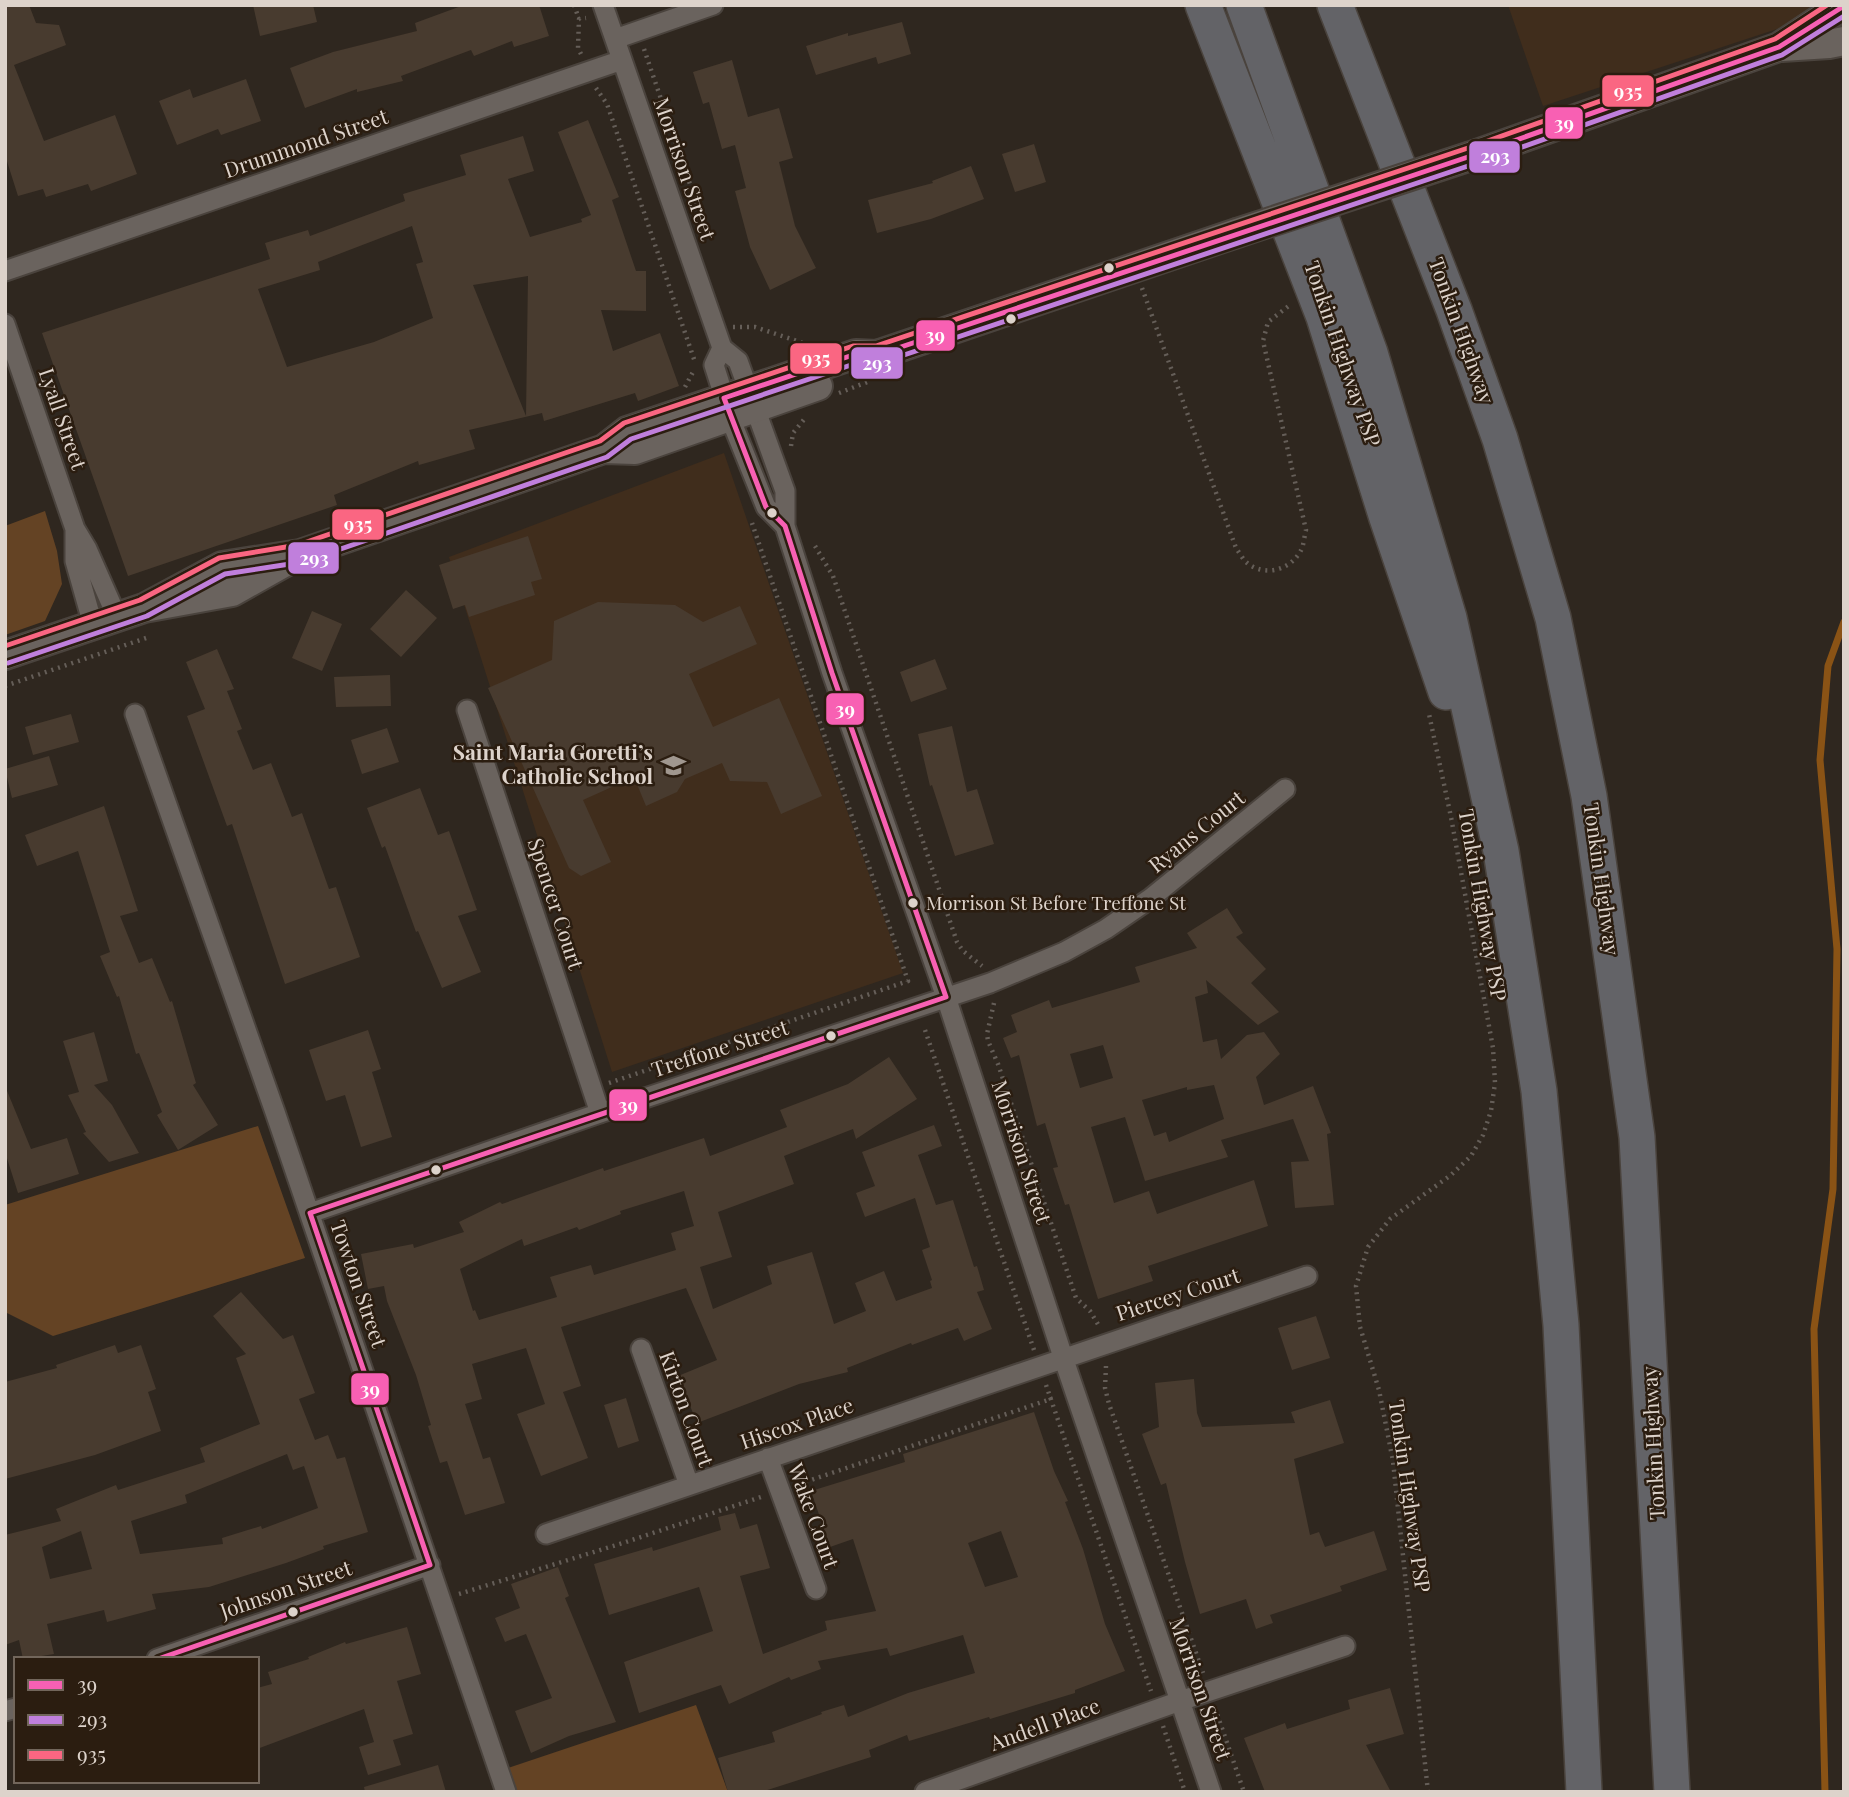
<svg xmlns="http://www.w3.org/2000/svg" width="1849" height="1797" viewBox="0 0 1849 1797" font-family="'Playfair Display',serif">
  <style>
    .built { fill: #402d1c }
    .green { fill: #644324 }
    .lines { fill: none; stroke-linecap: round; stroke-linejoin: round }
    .stream { stroke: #8a5315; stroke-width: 7 }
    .building { fill: #483b2f; fill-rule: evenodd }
    .street-casing { stroke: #4a433d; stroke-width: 23 }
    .secondary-casing { stroke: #4a433d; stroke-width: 32 }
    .highway-casing { stroke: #4a433d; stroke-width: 38 }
    .path { stroke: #655e58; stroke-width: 4.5; stroke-dasharray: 2 5; stroke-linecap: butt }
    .street { stroke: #6a635e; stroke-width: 19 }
    .secondary { stroke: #6a635e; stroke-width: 28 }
    .highway { stroke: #636367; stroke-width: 35 }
    .secondary-bridge-casing { stroke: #4a433d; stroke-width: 32; stroke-linecap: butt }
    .secondary-bridge { stroke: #6a635e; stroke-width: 28 }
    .bus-1-casing { stroke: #2b1d10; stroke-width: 10 }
    .bus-2-casing { stroke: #2b1d10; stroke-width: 10 }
    .bus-3-casing { stroke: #2b1d10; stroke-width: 10 }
    .bus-1 { stroke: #f860b3; stroke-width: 5 }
    .bus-2 { stroke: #c07fdc; stroke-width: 5 }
    .bus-3 { stroke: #fa6682; stroke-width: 5 }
    .bus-dot { fill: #ddd3cb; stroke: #2b1d10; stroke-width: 2.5 }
    .labels { text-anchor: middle; stroke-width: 5; stroke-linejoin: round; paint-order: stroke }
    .bus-label { font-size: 19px; fill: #ddd3cb; stroke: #2b1d10; text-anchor: start }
    .street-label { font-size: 21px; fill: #ddd3cb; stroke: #2b1d10 }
    .poi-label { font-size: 21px; font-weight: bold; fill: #ddd3cb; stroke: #2b1d10; text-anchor: end }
    .line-badge { stroke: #2b1d10; stroke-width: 2.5 }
    .badge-label { font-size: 19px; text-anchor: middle; font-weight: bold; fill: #fff }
  </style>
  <rect width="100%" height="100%" fill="#2f271f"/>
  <path class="built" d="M1508,5H1844V7L1543,106Z
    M724,453L903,973L612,1072L449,557Z"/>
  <path class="green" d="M45,511L57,551L62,584L45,621L5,635V526Z
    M258,1126L305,1258L53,1336L5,1312V1205Z
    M696,1705L728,1792H506L499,1771Z"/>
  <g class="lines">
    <path class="stream" d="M1825,1792L1814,1329L1833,1189L1837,949L1820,760L1828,666L1844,622"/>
  </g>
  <path class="building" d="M5,5H29L36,23L59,25L66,45L14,65L44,141L115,115L137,174L91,191L88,184L46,197L43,189L18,196L5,155Z
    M253,5H313L317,22L260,36Z
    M464,5H539L549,36L514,47L512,41L474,56L471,50L401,76L403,81L357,92V89L305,108L290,68L333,52L417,31L415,23Z
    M902,22L911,54L878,64L876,57L816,75L806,46L848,33V36Z
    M732,60L748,117L779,108L793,158L779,162L795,226L816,268L770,290L750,247L735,191L746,188L735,145L722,149L709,102L703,104L693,72Z
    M246,79L261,121L221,135L218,129L177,145L159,101L190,89L193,98Z
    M588,120L619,197L612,200L636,271H646V311L601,310L613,351L660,333L679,386L638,401L635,393L544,421L542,413L469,430L475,449L419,465L418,461L334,495L337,505L128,576L42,333L270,259L265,243L308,230L310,236L405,201L403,194L466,175L460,155L523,136L534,171L508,179L530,237L582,222L581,219L591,215L558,132ZM412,226L423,262L416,264L433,318L374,342L287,367L258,289L320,270L318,262ZM528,276L526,416L473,285Z
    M1034,144L1046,182L1015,192L1002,154Z
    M971,166L984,199L931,219L877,233L868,200L933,183L932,181Z
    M528,536L542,579L531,582L535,595L469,617L465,605L453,609L439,565Z
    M406,590L437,618L401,657L370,629Z
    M598,602L675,605L703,622L740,606L757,644L689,674L713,727L779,698L822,796L781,814L767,782L730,781L722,763L685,779L677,792L646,806L634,777L583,800L611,862L581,876L569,868L488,688L552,660L554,621Z
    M312,611L342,624L322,671L292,658Z
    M217,649L234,689L227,691L242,729L237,731L253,770L271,763L292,817L302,813L329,889L336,887L360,957L285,984L232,824L227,826L187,716L205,709L186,662Z
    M935,659L947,689L911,702L900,672Z
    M390,675L391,706L336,707L334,677Z
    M71,714L79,742L33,755L25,727Z
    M952,726L967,792L977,789L994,844L955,856L932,785L930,786L918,734Z
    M387,728L399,762L362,774L351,740Z
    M49,756L58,785L12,798L5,769Z
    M420,788L438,835L449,831L477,910L458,916L481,972L442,988L418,931L416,932L385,846L382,848L367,808Z
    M104,806L138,911L120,916L139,963L152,958L170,1002L172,1001L196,1083L193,1085L218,1125L178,1150L157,1115L162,1112L139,1053L136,1054L119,996L117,997L100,956L110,952L78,851L37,866L25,835Z
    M1227,908L1243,933L1236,937L1266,969L1251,983L1279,1012L1258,1025L1206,980L1208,993L1195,997L1203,1042L1217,1039L1221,1059L1247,1035L1264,1032L1280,1054L1256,1077L1264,1105L1313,1086L1331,1133L1327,1134L1334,1205L1295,1208L1291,1162L1309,1161L1293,1119L1221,1140L1228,1157L1145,1181L1125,1117L1091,1127L1114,1203L1149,1191L1157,1214L1254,1180L1268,1226L1148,1266L1153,1281L1098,1299L1069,1204L1065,1205L1053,1168L1058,1167L1045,1123L1037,1126L1019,1055L1011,1058L1003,1038L1017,1032L1011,1015L1049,1000L1052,1008L1140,982L1135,967L1197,948L1187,933ZM1103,1045L1113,1078L1080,1088L1070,1054ZM1214,1085L1224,1119L1169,1142L1166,1132L1154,1136L1142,1100L1187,1087V1090Z
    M368,1030L381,1069L372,1072L392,1137L361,1147L345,1095L326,1101L309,1050Z
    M94,1032L108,1081L94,1085L112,1105L139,1153L109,1162L83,1133L86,1132L68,1095L79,1092L63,1041Z
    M889,1057L917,1099L856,1139L853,1129L784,1156L794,1184L718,1212L732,1257L700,1267L713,1309L772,1284L767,1266L812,1252L834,1324L866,1311L855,1283L884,1271L896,1301L932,1288L930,1281L932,1280L922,1250L930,1247L915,1198L865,1217L856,1193L875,1186L862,1152L934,1125L942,1146L918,1155L936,1205L953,1200L974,1267L977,1266L984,1290L977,1292L992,1329L964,1341L958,1328L912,1345L911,1343L847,1368L848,1372L799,1384L697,1423L678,1376L717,1360L686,1288L561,1327L581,1386L563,1392L588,1458L541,1476L517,1414L545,1404L526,1348L472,1364L482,1399L465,1404L483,1459L490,1457L505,1503L465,1515L447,1461L440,1463L428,1426L431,1425L416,1375L387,1301L384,1286L368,1289L361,1254L413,1244L414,1248L464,1232L459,1222L500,1202L502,1204L603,1168L604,1171L704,1138L710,1156L787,1127L780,1110L848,1084ZM684,1191L694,1226L671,1233L676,1250L594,1275L591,1265L550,1277L557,1297L479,1320L475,1310L473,1311L460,1269L522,1239L524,1246L577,1227L579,1230L621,1214L620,1211Z
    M5,1086L31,1149L67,1138L79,1174L18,1193L5,1152Z
    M241,1292L283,1339L293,1335L315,1393L299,1399L315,1440L328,1435L337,1459L345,1457L368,1532L323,1546L324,1549L286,1563L209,1587L152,1594L156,1609L107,1622L104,1610L47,1624L54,1654L23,1659L19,1640L5,1645V1535L61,1521L56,1509L116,1485L118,1490L205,1462L200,1448L260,1424L236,1358L246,1354L213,1316ZM287,1454L293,1470L304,1466L318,1508L262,1529L261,1526L222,1538L223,1544L140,1554L131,1521L187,1503L185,1495ZM81,1531L92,1569L50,1579L42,1547Z
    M1316,1316L1330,1358L1292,1370L1278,1328Z
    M115,1345L118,1353L141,1345L156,1389L148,1392L161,1431L95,1455L5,1479V1382L57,1368L56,1365Z
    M1194,1379L1197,1413L1202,1427L1295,1423L1291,1412L1330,1400L1344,1443L1294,1459L1310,1535L1319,1532L1325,1547L1374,1531L1387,1570L1340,1586L1342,1591L1270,1615L1273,1623L1256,1629L1246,1599L1200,1614L1185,1562L1166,1483L1161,1485L1142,1434L1159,1427L1155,1383Z
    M626,1398L639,1441L618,1448L604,1405Z
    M1034,1412L1054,1471L1068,1501L1065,1502L1083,1549L1105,1624L1125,1671L1075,1690V1693L990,1719L989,1717L909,1741L907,1735L869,1750L871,1757L761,1792H728L718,1758L775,1742L772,1732L822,1714L821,1712L844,1705L848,1717L908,1693L975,1673L963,1635L890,1656L887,1648L818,1661L821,1669L791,1680L789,1677L729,1704L721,1685L639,1713L624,1662L713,1631L699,1587L609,1615L594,1564L652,1547L653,1551L721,1530L718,1517L735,1513L740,1529L757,1524L770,1568L740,1576L763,1654L827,1630L825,1621L876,1611L853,1539L830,1547L811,1491L905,1462L903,1454ZM1001,1531L1018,1577L985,1587L968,1543Z
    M558,1567L569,1596L565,1598L616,1722L569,1736L531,1753L515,1711L552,1698L526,1634L505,1642L495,1618L520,1608L511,1584Z
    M407,1627L421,1674L397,1681L413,1734L393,1740L401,1765L368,1775L359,1747L374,1742L364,1709L257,1749V1688L272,1684L268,1672L309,1659L308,1657L345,1642L346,1644Z
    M1390,1688L1404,1734L1366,1745L1391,1792H1265L1244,1738L1285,1723L1287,1729L1350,1709L1348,1700Z
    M438,1765L446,1792H365L364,1787Z"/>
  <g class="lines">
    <defs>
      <path id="street" d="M603,5L722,348L738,361L785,491V526L832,673L946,997L1063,1357L1211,1792
        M615,39L713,5
        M5,271L622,60
        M5,324L75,529L87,549L117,617
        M722,348L714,365L733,425L766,507L785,526
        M75,530V561L93,625
        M467,710L600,1113
        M135,714L275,1112L506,1792
        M310,1213L600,1113L990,983L1064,952L1106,929L1151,898L1285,789
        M641,1349L689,1485
        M768,1458L816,1589
        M546,1534L1307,1276
        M157,1659L430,1565
        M5,1711L16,1708
        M925,1792L1180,1701L1345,1646"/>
      <path id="secondary" d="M1782,47L1829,44L1844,41
        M1471,156L1779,47L1827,15L1844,6
        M604,449L635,450L818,386
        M144,608L222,566L300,554L604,449L627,431L856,354L877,355L1237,233
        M5,655L144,608L232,592L289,560"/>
      <path id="highway" d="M1203,5L1324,317L1387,518L1446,692
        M1244,5L1370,353L1449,618L1501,851L1539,1091L1561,1325L1584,1792
        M1335,5L1454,310L1500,439L1553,618L1589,796L1637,1137L1672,1792"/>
    </defs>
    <use href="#street" class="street-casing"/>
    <use href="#secondary" class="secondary-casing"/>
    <use href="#highway" class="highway-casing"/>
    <path class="path" d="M574,5L579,19
      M644,49L709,240
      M581,54L578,48L579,19L586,18
      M596,88L607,104L695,362
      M1142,288L1236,548C1239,552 1242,558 1246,562C1263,577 1289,571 1300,552C1304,546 1304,537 1306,530L1263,341L1268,322L1290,305
      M733,327H755L806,344
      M685,387L694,370
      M839,393L870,381
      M791,446L793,433L806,417
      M815,546L833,576L957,942L963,951L982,966
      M5,686L149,637
      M994,1003L987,1034L988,1041L998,1064L1076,1298L1090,1311L1099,1326
      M925,1030L1034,1350
      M609,1083L908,981L752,523
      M1106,1366L1105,1388L1109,1404L1203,1673
      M1046,1385L1151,1691
      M799,1484L1051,1399L1050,1397
      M459,1594L626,1542L761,1497
      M1215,1708L1244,1792
      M1163,1726L1185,1792
      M1428,1792L1393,1461L1379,1390L1360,1327L1356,1286L1368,1247L1390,1219L1451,1175L1471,1156L1483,1135L1491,1111L1495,1083L1493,1048L1451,817L1429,714"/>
    <use href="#street" class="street"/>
    <use href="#secondary" class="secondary"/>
    <use href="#highway" class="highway"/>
    <defs>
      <path id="secondary-bridge" d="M1237,233L1471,156"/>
    </defs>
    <use href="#secondary-bridge" class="secondary-bridge-casing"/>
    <use href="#secondary-bridge" class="secondary-bridge"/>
    <defs>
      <path id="bus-1" d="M946,997L832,673L785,526L766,507L724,398L856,354L877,355L1471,156L1779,47L1844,6
        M310,1213L946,997
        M310,1213L430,1565
        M158,1659L430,1565"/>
      <path id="bus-2" d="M8,663L147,616L225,574L303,562L607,457L631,439L857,363H880L1474,164L1782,55L1844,16"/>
      <path id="bus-3" d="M5,646L140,600L219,558L298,545L600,441L624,423L853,346H876L1468,148L1775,39L1827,5"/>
    </defs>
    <use href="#bus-1" class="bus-1-casing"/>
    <use href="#bus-2" class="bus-2-casing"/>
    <use href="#bus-3" class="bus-3-casing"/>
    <use href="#bus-1" class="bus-1"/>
    <use href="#bus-2" class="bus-2"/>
    <use href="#bus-3" class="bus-3"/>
  </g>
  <defs>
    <symbol id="school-bare" viewBox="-9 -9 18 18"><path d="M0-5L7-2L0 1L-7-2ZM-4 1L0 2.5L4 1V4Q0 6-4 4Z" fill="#a0978f" stroke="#2b1d10" stroke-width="2.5" paint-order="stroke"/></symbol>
  </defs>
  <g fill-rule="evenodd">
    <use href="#school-bare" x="656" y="748" width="35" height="35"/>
  </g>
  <g class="bus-dot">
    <circle cx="1109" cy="268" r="6"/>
    <circle cx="1011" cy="319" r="6"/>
    <circle cx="772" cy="513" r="6"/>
    <circle cx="913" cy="903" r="6"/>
    <circle cx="831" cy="1036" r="6"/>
    <circle cx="436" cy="1170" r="6"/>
    <circle cx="293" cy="1612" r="6"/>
  </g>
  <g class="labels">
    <g class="bus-label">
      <text x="926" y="910">Morrison St Before Treffone St</text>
    </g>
    <g class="street-label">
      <text transform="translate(306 144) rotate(-19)" y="7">Drummond Street</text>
      <text transform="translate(684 169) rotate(71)" y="7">Morrison Street</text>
      <text transform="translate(1461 331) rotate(70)" y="7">Tonkin Highway</text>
      <text transform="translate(1342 354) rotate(71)" y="7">Tonkin Highway PSP</text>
      <text transform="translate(62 419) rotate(71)" y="7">Lyall Street</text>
      <text transform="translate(1197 832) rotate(-39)" y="7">Ryans Court</text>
      <text transform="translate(1601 879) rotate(82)" y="7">Tonkin Highway</text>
      <text transform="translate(555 904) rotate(72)" y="7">Spencer Court</text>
      <text transform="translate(1482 905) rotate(80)" y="7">Tonkin Highway PSP</text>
      <text transform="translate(720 1049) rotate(-18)" y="7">Treffone Street</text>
      <text transform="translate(1021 1152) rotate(72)" y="7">Morrison Street</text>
      <text transform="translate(358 1284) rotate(71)" y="7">Towton Street</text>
      <text transform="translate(1178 1295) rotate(-18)" y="7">Piercey Court</text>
      <text transform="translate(686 1409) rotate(70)" y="7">Kirton Court</text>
      <text transform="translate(797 1424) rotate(-19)" y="7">Hiscox Place</text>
      <text transform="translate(1654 1443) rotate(-93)" y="7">Tonkin Highway</text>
      <text transform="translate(1409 1496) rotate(82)" y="7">Tonkin Highway PSP</text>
      <text transform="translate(813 1516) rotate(70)" y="7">Wake Court</text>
      <text transform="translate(286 1590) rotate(-19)" y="7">Johnson Street</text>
      <text transform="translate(1200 1689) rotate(71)" y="7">Morrison Street</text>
      <text transform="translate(1045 1725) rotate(-20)" y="7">Andell Place</text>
    </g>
    <g class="poi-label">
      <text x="653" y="760">Saint Maria Goretti’s<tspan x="653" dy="24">Catholic School</tspan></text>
    </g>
  </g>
  <g class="line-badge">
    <rect x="1601" y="74" width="54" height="34" rx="7" fill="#fa6682"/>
    <rect x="1544" y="106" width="40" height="34" rx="7" fill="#f860b3"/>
    <rect x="1468" y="140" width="53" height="34" rx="7" fill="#c07fdc"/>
    <rect x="915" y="319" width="41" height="33" rx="7" fill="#f860b3"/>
    <rect x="789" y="342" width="54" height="33" rx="7" fill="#fa6682"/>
    <rect x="850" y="346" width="54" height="34" rx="7" fill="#c07fdc"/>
    <rect x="331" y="508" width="54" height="33" rx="7" fill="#fa6682"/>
    <rect x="287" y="541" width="53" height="34" rx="7" fill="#c07fdc"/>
    <rect x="825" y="692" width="40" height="34" rx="7" fill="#f860b3"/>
    <rect x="608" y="1088" width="40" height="34" rx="7" fill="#f860b3"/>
    <rect x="350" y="1372" width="40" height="34" rx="7" fill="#f860b3"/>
  </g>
  <g class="badge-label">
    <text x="1628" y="98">935</text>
    <text x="1564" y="130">39</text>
    <text x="1495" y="163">293</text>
    <text x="935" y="342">39</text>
    <text x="816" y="365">935</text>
    <text x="877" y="370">293</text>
    <text x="358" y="531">935</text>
    <text x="314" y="565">293</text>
    <text x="845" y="716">39</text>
    <text x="628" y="1112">39</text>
    <text x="370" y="1396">39</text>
  </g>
  <rect width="1849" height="1797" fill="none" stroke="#ddd3cb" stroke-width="14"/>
  <rect x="14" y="1657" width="245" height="126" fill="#2b1d10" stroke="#72665b" stroke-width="2"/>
  <rect x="28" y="1680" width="35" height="10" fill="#f860b3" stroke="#72665b" stroke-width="2"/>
  <text x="77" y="1692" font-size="21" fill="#ddd3cb">39</text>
  <rect x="28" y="1715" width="35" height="10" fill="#c07fdc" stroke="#72665b" stroke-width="2"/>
  <text x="77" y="1727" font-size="21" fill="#ddd3cb">293</text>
  <rect x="28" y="1750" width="35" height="10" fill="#fa6682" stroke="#72665b" stroke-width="2"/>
  <text x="77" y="1762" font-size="21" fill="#ddd3cb">935</text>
</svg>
